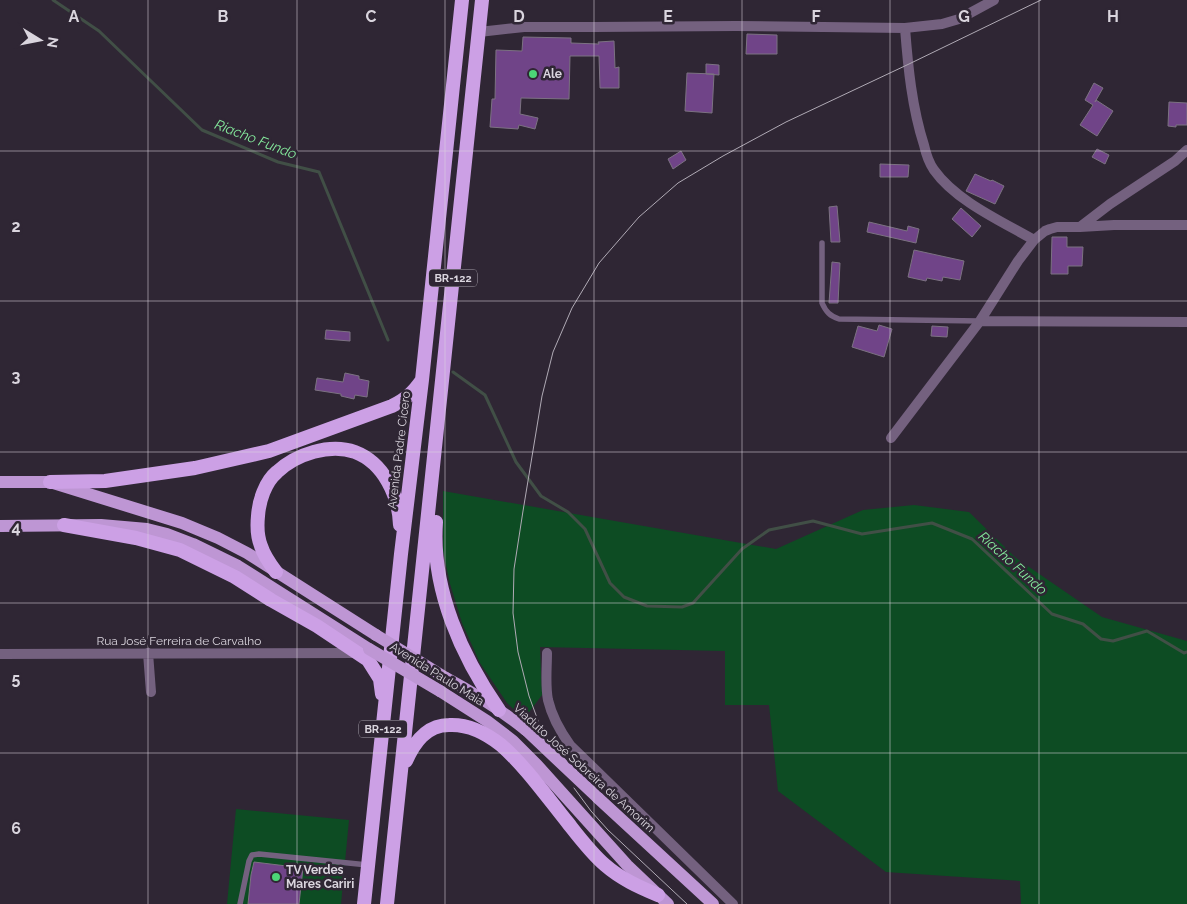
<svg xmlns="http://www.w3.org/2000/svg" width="1187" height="904" viewBox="0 0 1187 904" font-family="Raleway,sans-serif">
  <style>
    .green { fill: #0d4c23 }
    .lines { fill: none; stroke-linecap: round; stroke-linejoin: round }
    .stream { stroke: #414f46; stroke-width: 3 }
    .building { fill: #704488; stroke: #7c7282 }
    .service { stroke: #74617f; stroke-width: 5.5 }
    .minor { stroke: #74617f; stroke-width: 10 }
    .primary { stroke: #be96d4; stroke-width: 12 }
    .trunk { stroke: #cca0e5; stroke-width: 14 }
    .tram { stroke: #b0aab5; stroke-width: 1 }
    .primary-bridge { stroke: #be96d4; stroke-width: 12 }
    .grid { fill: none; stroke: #dad5de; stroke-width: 1; stroke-opacity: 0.55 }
    .poi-dot { fill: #4cd677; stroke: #2f2634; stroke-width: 2 }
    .labels { text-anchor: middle; stroke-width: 5; stroke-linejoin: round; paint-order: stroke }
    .shield { fill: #2f2634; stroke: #a7a0ab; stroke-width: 1 }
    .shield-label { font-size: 11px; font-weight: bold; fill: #dad5de }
    .poi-label { font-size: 12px; font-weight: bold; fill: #dad5de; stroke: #2f2634; text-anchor: start }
    .street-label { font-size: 12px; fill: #dad5de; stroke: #2f2634 }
    .water-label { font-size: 14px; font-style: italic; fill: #84ea9c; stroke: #2f2634 }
    .grid-label { font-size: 16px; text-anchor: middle; font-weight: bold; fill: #dad5de; stroke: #2f2634; stroke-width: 5; stroke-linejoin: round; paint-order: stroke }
  </style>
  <rect width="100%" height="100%" fill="#2f2634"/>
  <path class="green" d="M443,491L776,549L863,510L914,505L969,512L1016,558L1102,617L1187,641V904H1021L1020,881L886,872L778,791L769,705H725V651L540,647L542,695L524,719L507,703L480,663L462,623L450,584L443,551Z
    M236,809L349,820L341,904H227Z"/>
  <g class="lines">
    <path class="stream" d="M53,0L99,31L202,130L278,162L319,172L388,340
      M453,372L485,395L516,462L541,496L568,512L585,529L610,583L624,597L647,606L682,607L693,603L742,549L769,530L813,521L862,534L932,523L972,539L1052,614L1083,624L1101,639L1113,641L1147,631L1184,653L1187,652"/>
  </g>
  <path class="building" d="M747,34L777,35V54H746Z
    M523,37L571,38V43L599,44L598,42L614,41L615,68L619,67V88H600L599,56H570L569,99L521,98L520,114L538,118L535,129L519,125L518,129L490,127L492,99H495L496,50L522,51Z
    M706,64L719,65V75L706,74Z
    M687,73L714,74L712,113L685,111Z
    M1094,83L1103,88L1095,102L1096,100L1113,111L1097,136L1080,125L1093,105L1085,100Z
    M1169,102L1187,103V125H1176V127L1168,126Z
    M1097,149L1109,155L1105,164L1092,157Z
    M681,151L686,160L673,169L668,159Z
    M880,164L909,165L908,177H880Z
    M975,174L991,181L992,180L1004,186L995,204L966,191Z
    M837,206L840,242H831L829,207Z
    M961,208L981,226L972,237L952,219Z
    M869,222L907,231L908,226L919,229L916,243L867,232Z
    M1052,237H1067V247H1083L1082,266H1068V274H1051Z
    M914,250L964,261L960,280L943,277L942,281L927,278L926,281L908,277Z
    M832,262L840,263L838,303H829Z
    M879,325L892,329L884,357L852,347L858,326L877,331Z
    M932,326L948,327L947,337L931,336Z
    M326,330L350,332V341L325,339Z
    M345,373L359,376V379L369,381L367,397L355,395L354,399L341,396V394L315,390L317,378L343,382Z
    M254,862L303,868L299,904H248L251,875Z"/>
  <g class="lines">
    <path class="service" d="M822,243V303C826,312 830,316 839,319L980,321
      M240,904L249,861L252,855L259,854L368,865"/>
    <path class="minor" d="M905,28C908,67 912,108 924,145C926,154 929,163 934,170C956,201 1001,221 1034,240
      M479,32L524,27H594L736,26L905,28L942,24L959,19L994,0
      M1080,227L1114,225H1187
      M980,321L1187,322
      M891,438L980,321L1018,261L1034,240L1045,231L1050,229L1057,227H1080L1110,204L1175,161L1187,150
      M148,653L151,692
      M547,653C547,668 545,685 548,700C552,717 560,731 570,745L733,904
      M0,654L357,653"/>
    <path class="primary" d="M0,482H50L182,523L218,538L247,553L376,635
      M0,526L101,525L147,529L167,534L193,544L238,566L369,649
      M446,678C474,693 501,710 526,730
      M440,691L487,721L513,741L537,765L627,865L668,904
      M598,798L713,904"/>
    <path class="trunk" d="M50,482L105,481L195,468L269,451L392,406C406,399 413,393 422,380
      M436,522C431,589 462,657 499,710
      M64,525L136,538L180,550L235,577L271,600L317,626L368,660L380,679L382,694
      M276,572C270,564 264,556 261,546C257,536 257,526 258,516C259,501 265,482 277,472C296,454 330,443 355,452C384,463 399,496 400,525
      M406,761C414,743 426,725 449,725C468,724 486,733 501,745C526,767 547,797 568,823C579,837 591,853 605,865C621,879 639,887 658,895
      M364,904L401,554L422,380L462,0
      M387,904L482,0"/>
    <path class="tram" d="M544,737L529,696L518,652L513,613L514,569L523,511L542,396L553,352L572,308L599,263L639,217L678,183L723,156L786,122L909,64L1041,0
      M574,788L591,811L608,830L687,904"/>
    <path class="primary-bridge" d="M376,635L446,678
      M369,649L440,691
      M526,730L598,798"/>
  </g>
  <path class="grid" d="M148,0V904M297,0V904M445,0V904M594,0V904M742,0V904M890,0V904M1039,0V904M0,151H1187M0,301H1187M0,452H1187M0,603H1187M0,753H1187"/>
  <g class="poi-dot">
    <circle cx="533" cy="74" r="5"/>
    <circle cx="276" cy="877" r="5"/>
  </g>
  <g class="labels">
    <g class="shield">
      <rect x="429" y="269.5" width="48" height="17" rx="4"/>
      <rect x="359" y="720.5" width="48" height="17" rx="4"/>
    </g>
    <g class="shield-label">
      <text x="453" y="282">BR-122</text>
      <text x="383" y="733">BR-122</text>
    </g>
    <g class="poi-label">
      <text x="543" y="78">Ale</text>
      <text x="286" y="874">TV Verdes<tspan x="286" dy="14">Mares Cariri</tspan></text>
    </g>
    <g class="street-label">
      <text transform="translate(399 450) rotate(-83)" y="4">Avenida Padre Cícero</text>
      <text x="179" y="645">Rua José Ferreira de Carvalho</text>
      <text transform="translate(437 674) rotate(32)" y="4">Avenida Paulo Maia</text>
      <text transform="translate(584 768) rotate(42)" y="4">Viaduto José Sobreira de Amorim</text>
    </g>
    <g class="water-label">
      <text transform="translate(256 139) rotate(21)" y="5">Riacho Fundo</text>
      <text transform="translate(1013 563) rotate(42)" y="5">Riacho Fundo</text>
    </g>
  </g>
  <g class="grid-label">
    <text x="74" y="22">A</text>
    <text x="223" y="22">B</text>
    <text x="371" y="22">C</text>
    <text x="519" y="22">D</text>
    <text x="668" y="22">E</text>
    <text x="816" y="22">F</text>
    <text x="964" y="22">G</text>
    <text x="1113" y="22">H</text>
    <text x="16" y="232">2</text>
    <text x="16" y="382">3</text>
    <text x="16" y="533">4</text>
    <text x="16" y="684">5</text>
    <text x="16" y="834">6</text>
  </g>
  <g transform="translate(40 40) rotate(100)" stroke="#2f2634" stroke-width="4" paint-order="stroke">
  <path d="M0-4L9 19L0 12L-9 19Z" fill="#dad5de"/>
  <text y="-8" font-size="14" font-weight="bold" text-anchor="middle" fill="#dad5de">N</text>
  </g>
</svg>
